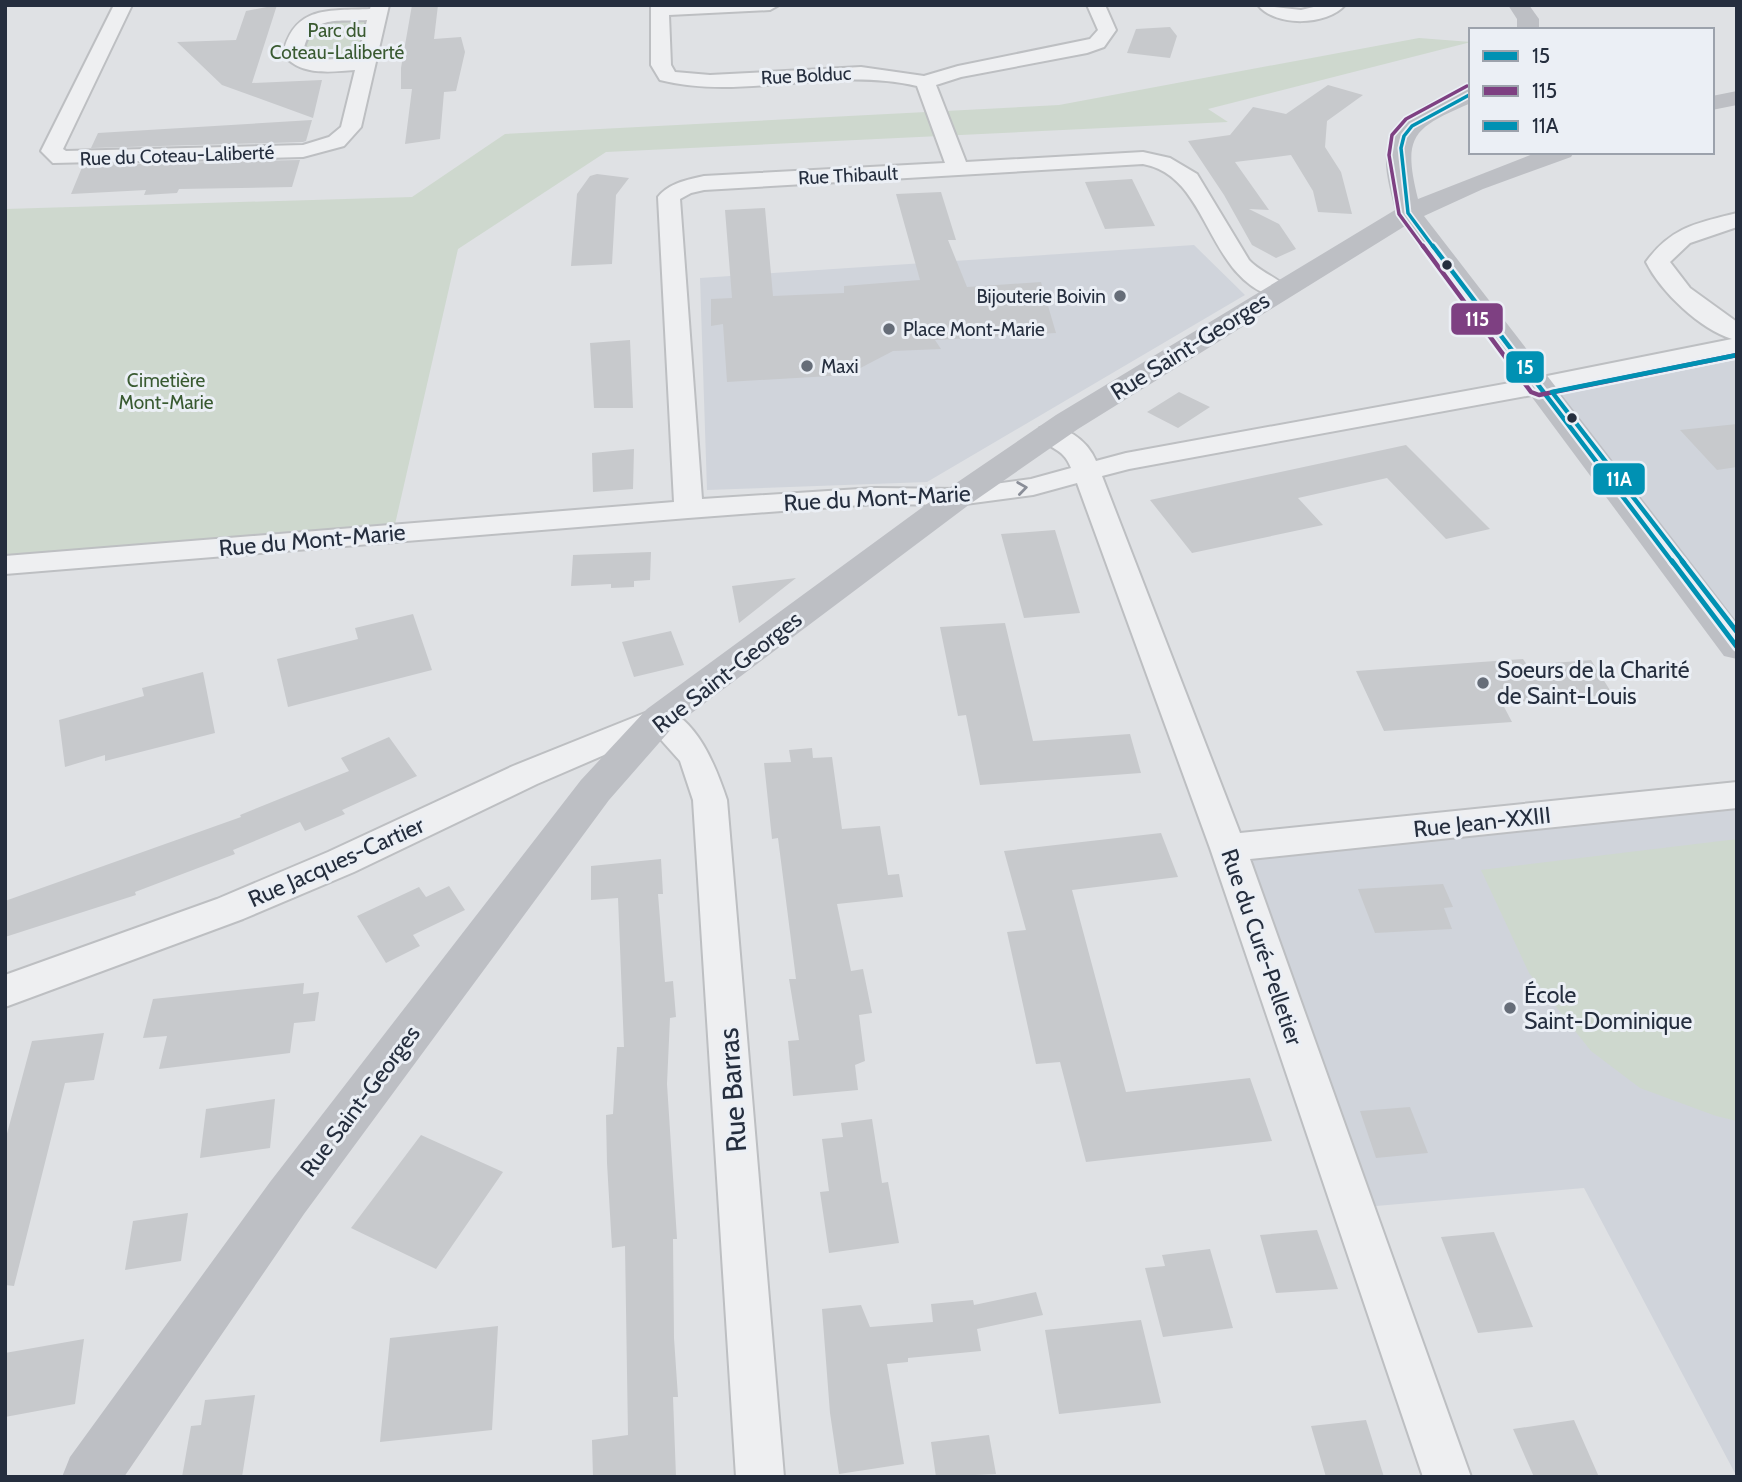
<svg xmlns="http://www.w3.org/2000/svg" width="1742" height="1482" viewBox="0 0 1742 1482" font-family="Cabin,sans-serif">
  <style>
    .built { fill: #d0d4db }
    .green { fill: #ced8ce }
    .building { fill: #c7c9cc }
    .lines { fill: none; stroke-linecap: round; stroke-linejoin: round }
    .street-casing { stroke: #bdbfc2; stroke-width: 4 }
    .street { fill: #eeeff1; fill-rule: evenodd }
    .secondary { fill: #bdbfc4; fill-rule: evenodd }
    .bus-1-far2-casing { stroke: #ebeff5; stroke-width: 7 }
    .bus-1-far1-casing { stroke: #ebeff5; stroke-width: 9 }
    .bus-1-casing { stroke: #ebeff5; stroke-width: 10 }
    .bus-2-far1-casing { stroke: #ebeff5; stroke-width: 7 }
    .bus-2-casing { stroke: #ebeff5; stroke-width: 9 }
    .bus-3-far1-casing { stroke: #ebeff5; stroke-width: 9 }
    .bus-3-casing { stroke: #ebeff5; stroke-width: 10 }
    .bus-1-far2 { stroke: #0091b3; stroke-width: 3.5 }
    .bus-1-far1 { stroke: #0091b3; stroke-width: 4.5 }
    .bus-1 { stroke: #0091b3; stroke-width: 5 }
    .bus-2-far1 { stroke: #7e4082; stroke-width: 3.5 }
    .bus-2 { stroke: #7e4082; stroke-width: 4.5 }
    .bus-3-far1 { stroke: #0091b3; stroke-width: 4.5 }
    .bus-3 { stroke: #0091b3; stroke-width: 5 }
    .oneway { stroke: #8a8e98 }
    .bus-dot { fill: #252e3e; stroke: #ebeff5; stroke-width: 2.5 }
    .poi-dot { fill: #666d78; stroke: #ebeff5; stroke-width: 2.5 }
    .labels { text-anchor: middle; stroke-width: 6; stroke-linejoin: round; paint-order: stroke }
    .far-park-label { font-size: 19px; fill: #395a31; stroke: #ebeff5 }
    .far-street-label { font-size: 19px; fill: #252e3e; stroke: #ebeff5 }
    .far-poi-label { font-size: 19px; fill: #252e3e; stroke: #ebeff5; text-anchor: start }
    .street-label { font-size: 23px; fill: #252e3e; stroke: #ebeff5 }
    .poi-label { font-size: 23px; fill: #252e3e; stroke: #ebeff5; text-anchor: start }
    .near-street-label { font-size: 28px; fill: #252e3e; stroke: #ebeff5 }
    .line-badge { stroke: #ebeff5; stroke-width: 2.5 }
    .badge-label { font-size: 19px; text-anchor: middle; font-weight: bold; fill: #fff }
  </style>
  <rect width="100%" height="100%" fill="#dfe1e4"/>
  <path class="built" d="M1194,245L1245,295L927,482L707,490L700,278Z
    M1737,346V656L1537,386Z
    M1737,795V1477L1584,1188L1353,1208L1228,848Z"/>
  <path class="green" d="M378,14L365,64L311,65L295,44L306,23Z
    M1419,38L1471,42L1208,109L1228,122L606,152L458,249L393,533L5,565V209L412,197L505,134L1059,105Z
    M1737,839V1121L1716,1116L1640,1088L1591,1051L1529,973L1481,870Z"/>
  <path class="building" d="M277,5L252,83L322,80L313,118L222,85L177,42L236,40L246,11Z
    M412,5H438L434,39L461,37L465,52L456,91L444,92L440,139L405,144L412,89H401V68Z
    M1170,27L1177,36L1170,58L1127,53L1136,29Z
    M1328,85L1363,95L1327,121L1325,147L1341,172L1352,214L1318,212L1313,191L1291,155L1235,162L1269,210L1249,209L1279,224L1296,249L1276,258L1252,245L1224,195L1188,141L1230,135L1253,107L1286,114Z
    M312,120L306,141L303,142L91,148L98,133Z
    M300,160L292,187L179,189L177,193L144,195L146,190L71,194L83,165Z
    M597,174L629,178L616,195L612,264L571,266L577,194L590,176Z
    M1132,179L1155,226L1105,229L1085,182Z
    M941,192L956,240H948L967,287L1041,282L1056,333L935,340L941,349L893,351L847,375L727,382L723,324L711,326V299L732,298L725,210L765,208L773,296L844,293V286L920,280L896,194Z
    M630,340L633,408H594L590,343Z
    M1179,392L1210,407L1178,428L1147,412Z
    M1737,424V467L1717,470L1680,430Z
    M1406,445L1490,529L1446,539L1387,478L1298,498L1323,525L1192,553L1150,500Z
    M634,449L633,489L593,492L592,453Z
    M1055,530L1080,613L1024,618L1001,534Z
    M651,552L650,580L634,581V587L611,588V584L571,586L573,555Z
    M796,578L739,623L732,586Z
    M413,614L432,670L288,707L277,659L358,639L355,628Z
    M1005,623L1033,741L1130,734L1141,773L980,785L966,715L958,716L940,627Z
    M671,631L684,665L634,677L622,642Z
    M1523,659L1527,665L1591,660L1613,695L1502,703L1512,722L1384,731L1356,671Z
    M203,672L215,733L105,761V755L65,767L59,720L144,696L142,688Z
    M389,737L417,776L342,810L345,814L305,831L300,822L233,850L235,854L135,892L136,895L5,937V901L241,817L240,815L349,771L341,758Z
    M812,748L813,758L832,757L842,829L880,826L888,875L899,874L903,897L837,904L851,971L863,969L872,1013L859,1015L865,1061L855,1065L858,1090L793,1096L788,1041L799,1040L789,979H796L778,838L772,839L764,763L791,762L789,750Z
    M1161,833L1178,877L1072,890L1126,1092L1250,1078L1272,1141L1086,1162L1060,1062L1036,1064L1007,932L1026,930L1004,851Z
    M661,859L663,894H658L665,982L673,981L676,1017L670,1018L667,1084L677,1239H673L674,1338L678,1397H673L676,1477H593L592,1440L628,1435L625,1246L612,1248L607,1163L606,1115L613,1114L617,1047H624L618,898L591,900V866Z
    M1443,884L1453,907L1444,908L1452,929L1375,933L1358,889Z
    M449,886L465,910L413,935L420,946L386,963L357,916L419,887L426,897Z
    M304,983L303,994L319,992L315,1021L294,1023L290,1053L159,1069L167,1036L143,1038L153,999Z
    M104,1033L94,1080L65,1083L14,1286L5,1285V1141L32,1041Z
    M275,1099L270,1148L200,1158L206,1109Z
    M1410,1107L1428,1153L1376,1158L1360,1111Z
    M872,1119L882,1183L888,1182L899,1243L829,1253L820,1192L829,1191L822,1139L843,1137L841,1123Z
    M421,1135L503,1172L436,1269L351,1228Z
    M188,1213L181,1261L125,1270L133,1221Z
    M1317,1230L1338,1289L1276,1293L1260,1235Z
    M1494,1232L1533,1327L1478,1333L1441,1237Z
    M1210,1249L1233,1328L1163,1337L1145,1268L1165,1266L1162,1255Z
    M1036,1292L1043,1315L977,1329L981,1351L908,1358V1362L887,1364L904,1464L839,1474L830,1413L822,1309L861,1305L870,1327L933,1322L931,1304L973,1300L974,1305Z
    M1141,1320L1161,1403L1059,1414L1045,1330Z
    M498,1326L492,1430L380,1442L390,1338Z
    M84,1339L75,1404L5,1417V1353Z
    M255,1395L242,1477H182L191,1426L201,1425L205,1400Z
    M1366,1420L1384,1477H1326L1311,1426Z
    M1574,1420L1599,1477H1534L1513,1429Z
    M989,1435L996,1474L936,1477L931,1442Z"/>
  <g class="lines">
    <defs>
      <path id="street" d="M114,5H132L63,149L66,151L303,145L329,137L341,127L355,70C330,72 300,76 283,54C294,5 329,11 370,9L371,5H389L361,127L344,146L303,157L53,163L41,151ZM367,20L358,58L316,60L303,53C310,14 335,22 367,20Z
        M651,5H779L770,10L669,15L671,65L675,72L710,75L861,67L924,76L958,66L1090,39L1098,30L1087,5H1105L1116,30L1104,47L1087,53L961,77L936,85L966,162L1143,152L1170,158L1197,174L1249,260C1261,273 1280,278 1290,291L1286,296L1278,298C1205,280 1211,176 1143,164L704,190L691,193L680,199L702,499L875,488L958,489L1031,479L1071,468C1063,446 1047,450 1037,434L1040,428C1064,423 1087,440 1096,461L1126,453L1537,378L1732,339C1700,329 1661,292 1646,262C1671,227 1697,223 1737,213V227L1690,243L1670,262L1690,288L1737,322V354L1537,394L1129,469L1102,476L1240,833L1737,782V808L1250,859L1471,1477H1423L1210,848L1077,483L1033,495L958,505L875,504L688,518L5,574V556L674,502L658,197C669,183 687,180 704,176L945,163L917,86C830,66 743,101 660,80L651,65Z
        M1258,5L1301,10L1322,5H1345C1327,26 1275,27 1258,5Z
        M660,707C697,717 716,767 727,800L784,1477H736L693,800L680,761L655,733L537,784L354,872L243,919L5,1007V975L217,899L328,852L513,766Z"/>
    </defs>
    <use href="#street" class="street-casing"/>
    <use href="#street" class="street"/>
    <path class="secondary" d="M1508,5H1529L1539,19V30H1517V19Z
      M1471,87V103C1413,128 1402,135 1418,199L1538,152H1574L1571,157L1483,189L1424,216L1737,622V659L1724,656L1405,226L1078,429L970,504L673,727L609,800L304,1214L124,1477H62L70,1457L270,1182L581,780L647,709L946,490L1056,415L1395,210C1391,192 1385,174 1386,156C1388,117 1438,95 1471,87Z
      M1737,91V105L1712,110V96Z"/>
    <defs>
      <path id="bus-1-far2" d="M1434,248L1408,213L1401,148L1404,136L1412,126L1471,94"/>
      <path id="bus-1-far1" d="M1433,246L1673,563"/>
      <path id="bus-1" d="M1672,561L1737,647"/>
      <path id="bus-2-far1" d="M1424,248L1399,214L1389,155L1392,135L1406,119L1467,86"/>
      <path id="bus-2" d="M1423,246L1531,392L1539,395L1737,355"/>
      <path id="bus-3-far1" d="M1684,563L1552,392L1737,355"/>
      <path id="bus-3" d="M1682,561L1737,632"/>
    </defs>
    <use href="#bus-1-far2" class="bus-1-far2-casing"/>
    <use href="#bus-1-far1" class="bus-1-far1-casing"/>
    <use href="#bus-1" class="bus-1-casing"/>
    <use href="#bus-2-far1" class="bus-2-far1-casing"/>
    <use href="#bus-2" class="bus-2-casing"/>
    <use href="#bus-3-far1" class="bus-3-far1-casing"/>
    <use href="#bus-3" class="bus-3-casing"/>
    <use href="#bus-1-far2" class="bus-1-far2"/>
    <use href="#bus-1-far1" class="bus-1-far1"/>
    <use href="#bus-1" class="bus-1"/>
    <use href="#bus-2-far1" class="bus-2-far1"/>
    <use href="#bus-2" class="bus-2"/>
    <use href="#bus-3-far1" class="bus-3-far1"/>
    <use href="#bus-3" class="bus-3"/>
  </g>
  <defs><path id="oneway-chevron" d="M-2-3.5L2.5 0L-2 3.5" fill="none" stroke-width="1.6" stroke-linecap="round" stroke-linejoin="round" transform="scale(1.75)"/></defs>
  <use class="oneway" href="#oneway-chevron" transform="translate(1022 488) rotate(-8)"/>
  <g class="bus-dot">
    <circle cx="1447" cy="265" r="6"/>
    <circle cx="1572" cy="418" r="6"/>
  </g>
  <g class="poi-dot">
    <circle cx="1120" cy="296" r="7"/>
    <circle cx="889" cy="329" r="7"/>
    <circle cx="807" cy="366" r="7"/>
    <circle cx="1483" cy="683" r="7"/>
    <circle cx="1510" cy="1008" r="7"/>
  </g>
  <g class="labels">
    <g class="far-park-label">
      <text x="337" y="37">Parc du<tspan x="337" dy="22">Coteau-Laliberté</tspan></text>
      <text x="166" y="387">Cimetière<tspan x="166" dy="22">Mont-Marie</tspan></text>
    </g>
    <g class="far-street-label">
      <text transform="translate(806 75) rotate(-3)" y="7">Rue Bolduc</text>
      <text transform="translate(177 155) rotate(-2)" y="7">Rue du Coteau-Laliberté</text>
      <text transform="translate(848 175) rotate(-3)" y="7">Rue Thibault</text>
    </g>
    <g class="far-poi-label">
      <text x="1106" y="303" text-anchor="end">Bijouterie Boivin</text>
      <text x="903" y="336">Place Mont-Marie</text>
      <text x="821" y="373">Maxi</text>
    </g>
    <g class="street-label">
      <text transform="translate(1190 346) rotate(-32)" y="8">Rue Saint-Georges</text>
      <text transform="translate(877 498) rotate(-3)" y="8">Rue du Mont-Marie</text>
      <text transform="translate(312 540) rotate(-5)" y="8">Rue du Mont-Marie</text>
      <text transform="translate(727 672) rotate(-38)" y="8">Rue Saint-Georges</text>
      <text transform="translate(1482 822) rotate(-6)" y="8">Rue Jean-XXIII</text>
      <text transform="translate(336 862) rotate(-24)" y="8">Rue Jacques-Cartier</text>
      <text transform="translate(1262 947) rotate(71)" y="8">Rue du Curé-Pelletier</text>
      <text transform="translate(360 1101) rotate(-53)" y="8">Rue Saint-Georges</text>
    </g>
    <g class="poi-label">
      <text x="1497" y="678">Soeurs de la Charité<tspan x="1497" dy="26">de Saint-Louis</tspan></text>
      <text x="1524" y="1003">École<tspan x="1524" dy="26">Saint-Dominique</tspan></text>
    </g>
    <g class="near-street-label">
      <text transform="translate(732 1090) rotate(-94)" y="10">Rue Barras</text>
    </g>
  </g>
  <g class="line-badge">
    <rect x="1450" y="302" width="54" height="34" rx="7" fill="#7e4082"/>
    <rect x="1505" y="350" width="40" height="34" rx="7" fill="#0091b3"/>
    <rect x="1592" y="462" width="54" height="34" rx="7" fill="#0091b3"/>
  </g>
  <g class="badge-label">
    <text x="1477" y="326">115</text>
    <text x="1525" y="374">15</text>
    <text x="1619" y="486">11A</text>
  </g>
  <rect width="1742" height="1482" fill="none" stroke="#252e3e" stroke-width="14"/>
  <rect x="1469" y="28" width="245" height="126" fill="#ebeff5" stroke="#9ca2ac" stroke-width="2"/>
  <rect x="1483" y="51" width="35" height="10" fill="#0091b3" stroke="#9ca2ac" stroke-width="2"/>
  <text x="1532" y="63" font-size="21" fill="#252e3e">15</text>
  <rect x="1483" y="86" width="35" height="10" fill="#7e4082" stroke="#9ca2ac" stroke-width="2"/>
  <text x="1532" y="98" font-size="21" fill="#252e3e">115</text>
  <rect x="1483" y="121" width="35" height="10" fill="#0091b3" stroke="#9ca2ac" stroke-width="2"/>
  <text x="1532" y="133" font-size="21" fill="#252e3e">11A</text>
</svg>
